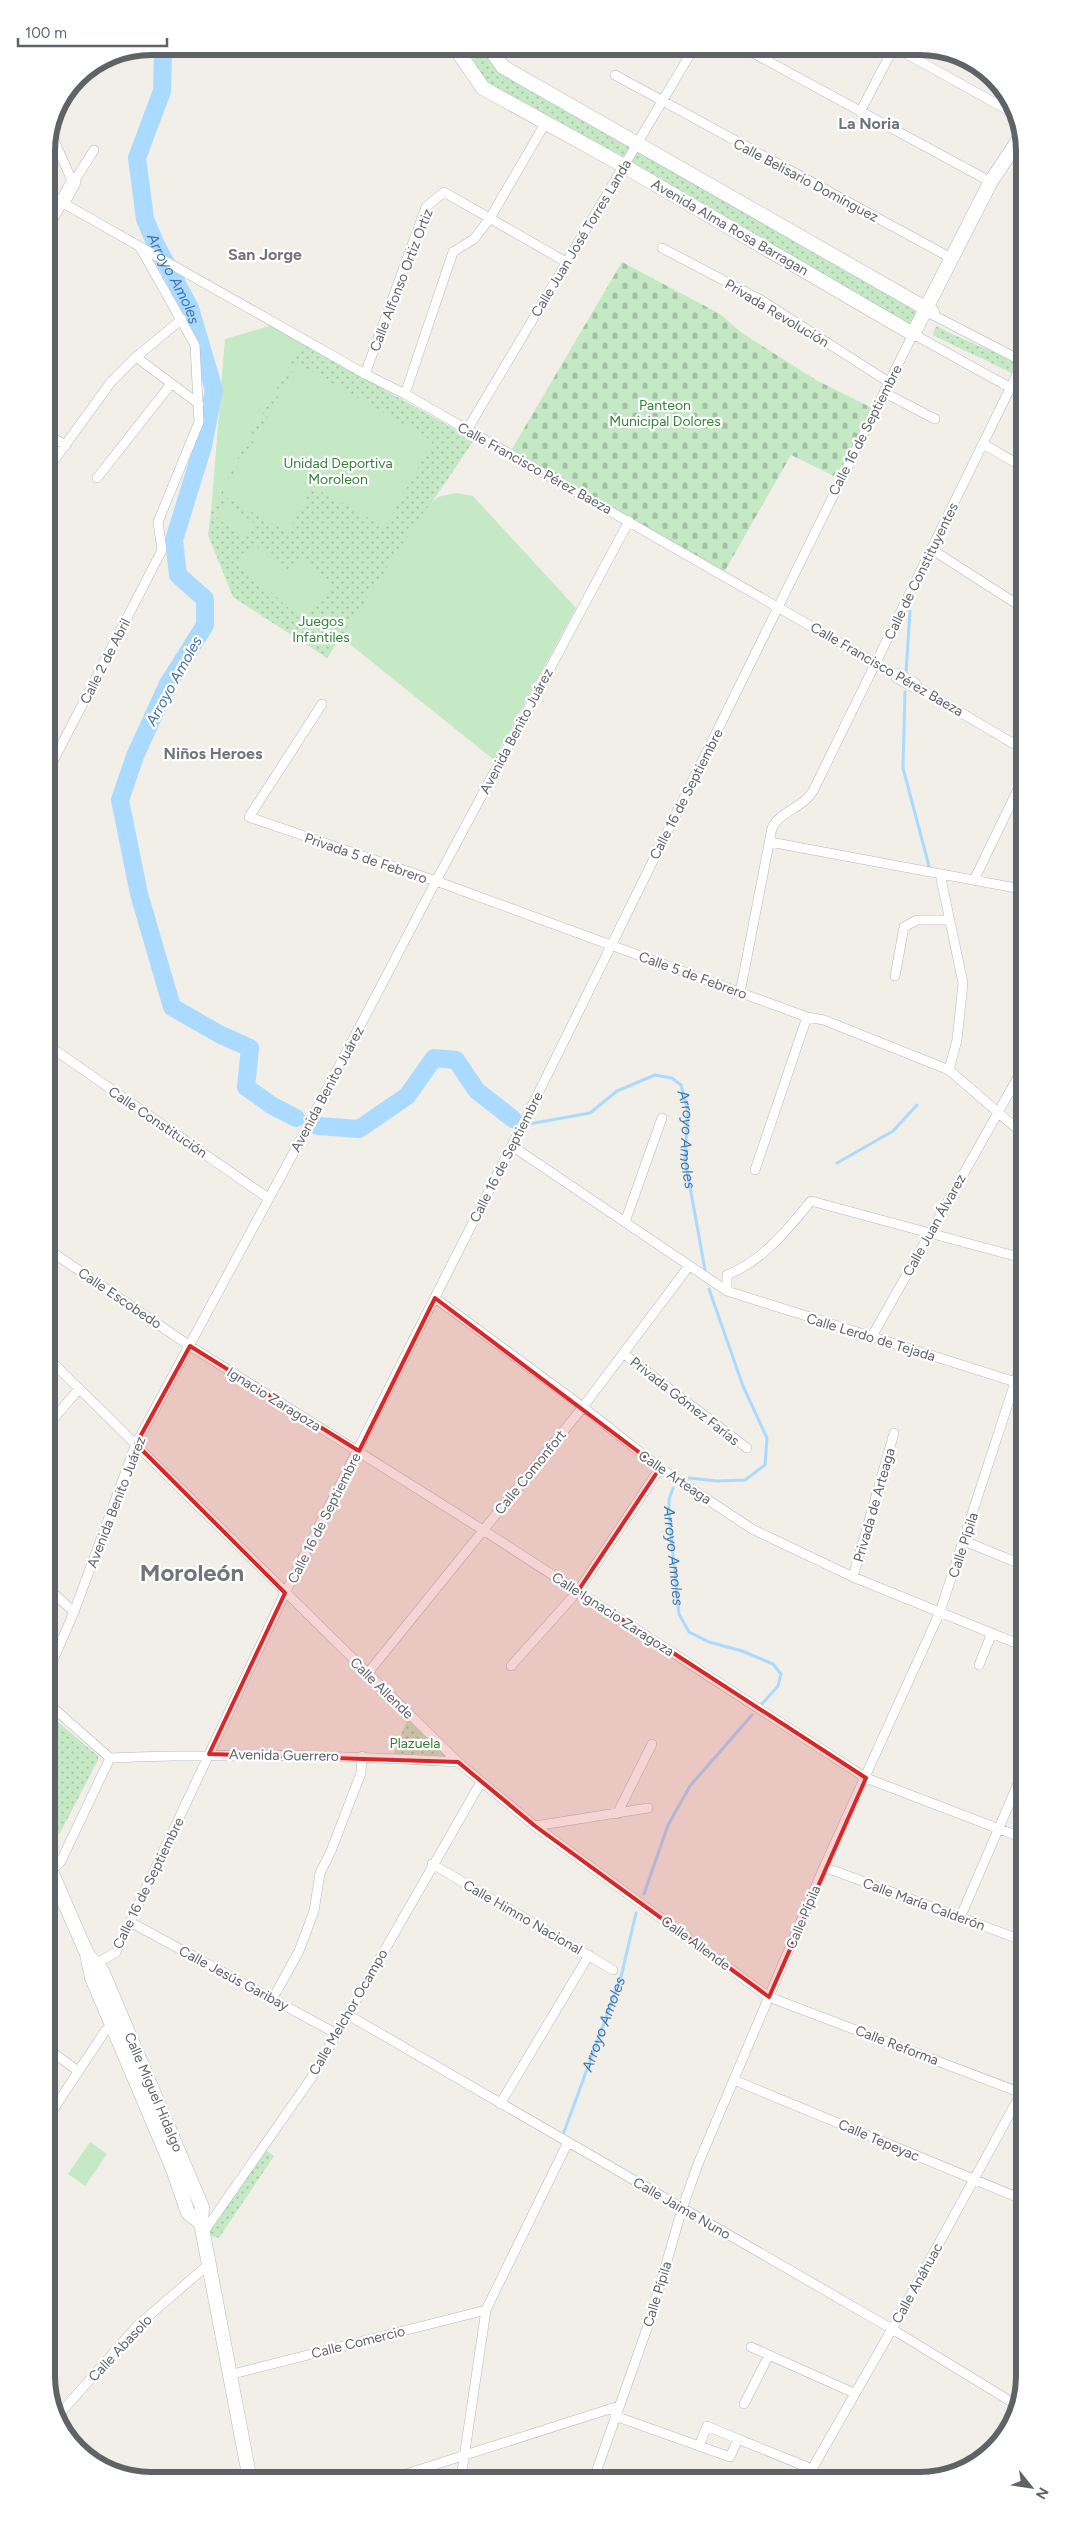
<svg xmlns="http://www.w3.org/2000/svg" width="1071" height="2527" viewBox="0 0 1071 2527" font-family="Figtree,sans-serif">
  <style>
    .grass { fill: url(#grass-dots) }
    .cemetery { fill: url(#cemetery-stones) }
    .pitch { fill: #c5e8c5 }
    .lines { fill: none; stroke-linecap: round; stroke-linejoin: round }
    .stream { stroke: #aadaff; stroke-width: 3 }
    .river { stroke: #aadaff; stroke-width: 18 }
    .street-casing { stroke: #b5b8bc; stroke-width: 10 }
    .secondary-casing { stroke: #b6babf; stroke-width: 15 }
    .street { stroke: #fff; stroke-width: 9 }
    .secondary { stroke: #fff; stroke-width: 14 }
    .marked { fill: #d62828; fill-opacity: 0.2; stroke: #d62828; stroke-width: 4; stroke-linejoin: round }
    .labels { text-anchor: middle; stroke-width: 4.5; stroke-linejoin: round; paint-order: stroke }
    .street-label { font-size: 14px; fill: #5f6368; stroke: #fff }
    .park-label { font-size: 14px; fill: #348238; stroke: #fff }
    .water-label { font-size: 15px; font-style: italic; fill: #4174aa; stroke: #fff }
    .quarter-label { font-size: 16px; font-weight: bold; fill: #70757a; stroke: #fff }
    .town-label { font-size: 24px; font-weight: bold; fill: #70757a; stroke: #fff }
    .rim { fill: none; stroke: #5f6368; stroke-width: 6 }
  </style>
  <defs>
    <pattern id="grass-dots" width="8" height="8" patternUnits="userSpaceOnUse" patternTransform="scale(1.25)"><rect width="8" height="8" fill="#c5e8c5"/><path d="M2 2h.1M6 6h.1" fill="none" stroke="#a3c0a4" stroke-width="1.8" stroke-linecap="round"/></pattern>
    <pattern id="cemetery-stones" width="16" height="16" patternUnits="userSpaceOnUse" patternTransform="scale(1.25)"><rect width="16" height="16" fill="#c5e8c5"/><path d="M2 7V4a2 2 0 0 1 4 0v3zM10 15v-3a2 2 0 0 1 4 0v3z" fill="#a3c0a4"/></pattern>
  </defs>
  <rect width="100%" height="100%" fill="#f1efe8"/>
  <path class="grass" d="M456,46H488L503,67L925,310L913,334L485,87Z
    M936,326C962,340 989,349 1015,362L1016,366L1011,373C985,359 958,348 933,335Z
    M302,343L474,440L327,658L233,597L208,535L211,512L241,451Z
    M50,1715L98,1756V1760L60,1833L53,1837L50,1836Z
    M409,1715L458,1762L392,1758Z
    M263,2148L274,2156L219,2238L203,2233Z"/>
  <path class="cemetery" d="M622,262L720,314L742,333L816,380L876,410L840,479L791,455L723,574L509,454Z"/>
  <path class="pitch" d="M273,325L302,343L241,451L211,512L225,339Z
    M297,363L433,441L385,527L313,487L288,532L222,495L246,449L249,450Z
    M456,493L473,496L576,608L494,760L341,637L425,510L438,497Z
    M225,502L254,523L244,537L216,517Z
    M253,543L288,574L302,560L332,586L302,620L237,561Z
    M90,2142L107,2154L85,2186L68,2174Z"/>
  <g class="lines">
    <g class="stream">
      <path d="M906,673L910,611"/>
      <path d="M905,692L903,768L929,866"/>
      <path id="s1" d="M529,1124L590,1113L617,1091L655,1075L672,1078L681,1085L688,1111L685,1159L705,1270"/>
      <path d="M837,1163L893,1131L917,1105"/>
      <path d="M689,1478L717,1481L745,1480L765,1465L767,1438L743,1386L709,1289"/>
      <path id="s2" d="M673,1488L669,1499V1514L679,1614L689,1632L709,1642L742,1651L773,1664L781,1674L778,1686L761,1705"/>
      <path d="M644,1894L668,1825L690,1786L752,1715"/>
      <path id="s3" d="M564,2132L621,1977L636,1913"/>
    </g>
    <g class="river">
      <path id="s4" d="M158,46L163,53L162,91L137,158L145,219L156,245L190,308L214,390L203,446L174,540L178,575L205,599V625L168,684L135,756L120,800L139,894L172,1007L219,1034L250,1048L246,1087L271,1105L296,1118"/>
      <path d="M318,1126L359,1129L407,1096L434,1058L456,1060L477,1091L513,1119"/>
    </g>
    <defs>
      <path id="street" d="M740,46L991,182
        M615,75L951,258
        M860,112L894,47L1015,114
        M50,131L73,183
        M73,183L94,150
        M47,194L365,374L405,394L898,676
        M47,230L62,203
        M662,248L761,300L890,383
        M931,314L1020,360
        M136,357L199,404
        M365,374L426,207L444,192L566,262
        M885,393L935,419
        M405,394L453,252L474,239L490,218L546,122
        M467,430L695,46
        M47,435L66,445
        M983,444L1020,465
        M47,470L111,382L136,357L182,319
        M97,478L171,384
        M931,549L1020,606
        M914,685L1021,748
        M322,704L249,817L436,881L807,1017L824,1020L949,1070L1022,1133
        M48,771L162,550L158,522L199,422L195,345L140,247
        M770,842L1021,889
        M940,874L963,983L957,1040L949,1070
        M974,880L1021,783
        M895,976L904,927L917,920H950
        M740,993L772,828C780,811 803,808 813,791L1020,368
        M49,1046L268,1198
        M512,1146L727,1291L1022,1384
        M755,1170L807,1017
        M625,1222L662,1118
        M49,1250L190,1346L483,1530L866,1778L1023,1838
        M727,1291V1275C763,1261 787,1230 811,1201L1022,1258
        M435,1298L583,1407L660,1468L752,1529L853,1577L1023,1646
        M871,1338L1022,1070
        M624,1354L747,1448
        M49,1359L458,1762L535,1826L769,1997L1024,2094
        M49,1424L79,1389
        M964,1541L1023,1565
        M853,1577L894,1433
        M50,1590L74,1612
        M979,1665L992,1633
        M511,1666L578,1591L660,1468
        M50,1667L74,1612L136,1444L294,1152L436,881L629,521
        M367,1674L583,1407L689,1266
        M50,1705L110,1758
        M110,1758C226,1753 342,1755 458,1762
        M617,1814L652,1744
        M535,1826L648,1808
        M432,1864L613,1970
        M824,1867L1024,1941
        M51,1871L61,1861L110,1758
        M960,1918L1023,1772
        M130,1922L337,2034
        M92,1966L116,1952L285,1593L531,1108L913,334L1020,393
        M273,1998L299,1951L314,1911L320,1873L331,1851L361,1773L362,1756
        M348,2015L892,2329L1015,2404
        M51,2051L78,2071
        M734,2080L1024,2200
        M500,2104L589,1955
        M51,2113L105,2031L117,2023
        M203,2233L312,2077L481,1782
        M751,2347L854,2393
        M229,2375L486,2310
        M744,2404L769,2355
        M615,2416L730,2457L738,2439L812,2469
        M57,2417L137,2326L209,2264
        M699,2446L707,2426L738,2439
        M808,2476L892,2329L1024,2088
        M461,2478L486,2310L568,2142
        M594,2478L650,2320L682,2209L698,2164L824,1867L940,1612L1022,1361
        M390,2479L619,2406"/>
      <path id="secondary" d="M454,46L483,88L624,166L913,334L990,183L1019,139
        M488,46L503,67L932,312
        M62,203L73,183
        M898,676L914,685
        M50,1869L87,1954L92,1978L173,2169L188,2213L201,2223
        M87,1954L102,1971L202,2207L201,2223L250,2480"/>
    </defs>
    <use href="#street" class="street-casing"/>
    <use href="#secondary" class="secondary-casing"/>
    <use href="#street" class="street"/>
    <use href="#secondary" class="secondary"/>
  </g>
  <path class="marked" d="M435,1298L660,1468L578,1591L866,1778L769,1997L535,1826L458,1762L209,1754L285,1593L136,1444L190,1346L359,1451Z"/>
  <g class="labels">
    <g class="street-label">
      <text transform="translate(806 180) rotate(28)" y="5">Calle Belisario Domínguez</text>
      <text transform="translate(730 227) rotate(30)" y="5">Avenida Alma Rosa Barragan</text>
      <text transform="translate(581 238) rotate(-59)" y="5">Calle Juan José Torres Landa</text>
      <text transform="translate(401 280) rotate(-69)" y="5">Calle Alfonso Ortiz Ortiz</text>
      <text transform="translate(777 313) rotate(31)" y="5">Privada Revolución</text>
      <text transform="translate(865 430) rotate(-63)" y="5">Calle 16 de Septiembre</text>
      <text transform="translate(535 468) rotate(29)" y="5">Calle Francisco Pérez Baeza</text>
      <text transform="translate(921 571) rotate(-64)" y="5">Calle de Constituyentes</text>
      <text transform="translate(105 661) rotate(-63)" y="5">Calle 2 de Abril</text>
      <text transform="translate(887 669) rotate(30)" y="5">Calle Francisco Pérez Baeza</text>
      <text transform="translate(516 731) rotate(-62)" y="5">Avenida Benito Juárez</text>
      <text transform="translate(686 794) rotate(-63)" y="5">Calle 16 de Septiembre</text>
      <text transform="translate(366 858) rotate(19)" y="5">Privada 5 de Febrero</text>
      <text transform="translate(693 975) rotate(20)" y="5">Calle 5 de Febrero</text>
      <text transform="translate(327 1089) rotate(-62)" y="5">Avenida Benito Juárez</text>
      <text transform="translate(158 1122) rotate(34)" y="5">Calle Constitución</text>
      <text transform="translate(506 1157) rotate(-63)" y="5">Calle 16 de Septiembre</text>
      <text transform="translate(934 1225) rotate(-61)" y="5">Calle Juan Álvarez</text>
      <text transform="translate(120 1298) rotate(34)" y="5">Calle Escobedo</text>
      <text transform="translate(871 1337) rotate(17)" y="5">Calle Lerdo de Tejada</text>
      <text transform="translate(274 1399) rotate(32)" y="5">Ignacio Zaragoza</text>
      <text transform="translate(685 1401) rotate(38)" y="5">Privada Gómez Farías</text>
      <text transform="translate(530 1472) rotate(-51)" y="5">Calle Comonfort</text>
      <text transform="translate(675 1477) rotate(34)" y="5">Calle Arteaga</text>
      <text transform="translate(116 1502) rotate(-69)" y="5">Avenida Benito Juárez</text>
      <text transform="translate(874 1505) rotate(-74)" y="5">Privada de Arteaga</text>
      <text transform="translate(324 1518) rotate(-63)" y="5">Calle 16 de Septiembre</text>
      <text transform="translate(963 1545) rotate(-72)" y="5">Calle Pípila</text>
      <text transform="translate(613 1614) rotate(33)" y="5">Calle Ignacio Zaragoza</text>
      <text transform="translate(382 1688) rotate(44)" y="5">Calle Allende</text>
      <text transform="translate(284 1755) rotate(1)" y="5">Avenida Guerrero</text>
      <text transform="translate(148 1883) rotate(-64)" y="5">Calle 16 de Septiembre</text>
      <text transform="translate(924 1904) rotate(20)" y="5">Calle María Calderón</text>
      <text transform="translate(523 1917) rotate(30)" y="5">Calle Himno Nacional</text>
      <text transform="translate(803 1917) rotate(-67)" y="5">Calle Pípila</text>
      <text transform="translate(696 1943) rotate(36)" y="5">Calle Allende</text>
      <text transform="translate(234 1978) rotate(28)" y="5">Calle Jesús Garibay</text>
      <text transform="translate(348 2012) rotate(-60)" y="5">Calle Melchor Ocampo</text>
      <text transform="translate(897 2045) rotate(21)" y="5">Calle Reforma</text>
      <text transform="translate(154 2092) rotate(67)" y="5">Calle Miguel Hidalgo</text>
      <text transform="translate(879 2140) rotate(23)" y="5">Calle Tepeyac</text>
      <text transform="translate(682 2208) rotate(30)" y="5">Calle Jaime Nuno</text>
      <text transform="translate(917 2283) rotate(-61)" y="5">Calle Anáhuac</text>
      <text transform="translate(657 2294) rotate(-73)" y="5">Calle Pípila</text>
      <text transform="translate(358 2342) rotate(-14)" y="5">Calle Comercio</text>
      <text transform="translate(120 2348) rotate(-47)" y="5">Calle Abasolo</text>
    </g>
    <g class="park-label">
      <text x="665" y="410">Panteon<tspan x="665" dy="16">Municipal Dolores</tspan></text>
      <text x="338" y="468">Unidad Deportiva<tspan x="338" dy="16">Moroleon</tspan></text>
      <text x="321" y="626">Juegos<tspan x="321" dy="16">Infantiles</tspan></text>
      <text x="415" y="1748">Plazuela</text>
    </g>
    <g class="water-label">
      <text dy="5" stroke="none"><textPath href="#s4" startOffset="246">Arroyo Amoles</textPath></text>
      <text transform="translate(174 681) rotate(-61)" y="5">Arroyo Amoles</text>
      <text dy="5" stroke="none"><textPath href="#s1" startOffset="222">Arroyo Amoles</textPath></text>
      <text dy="5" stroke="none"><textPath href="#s2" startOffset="69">Arroyo Amoles</textPath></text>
      <text dy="5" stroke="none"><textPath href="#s3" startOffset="115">Arroyo Amoles</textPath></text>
    </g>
    <g class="quarter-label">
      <text x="869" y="129">La Noria</text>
      <text x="265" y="260">San Jorge</text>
      <text x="213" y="759">Niños Heroes</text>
    </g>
    <g class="town-label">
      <text x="192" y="1581">Moroleón</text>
    </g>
  </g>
  <path d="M0 0H1071V2527H0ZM151 55H920A96 96 0 0 1 1016 151V2376A96 96 0 0 1 920 2472H151A96 96 0 0 1 55 2376V151A96 96 0 0 1 151 55Z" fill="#fff" fill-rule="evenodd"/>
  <path class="rim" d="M151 55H920A96 96 0 0 1 1016 151V2376A96 96 0 0 1 920 2472H151A96 96 0 0 1 55 2376V151A96 96 0 0 1 151 55Z"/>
  <g transform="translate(1031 2487) rotate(120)" stroke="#ffffff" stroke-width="4" paint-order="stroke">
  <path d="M0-4L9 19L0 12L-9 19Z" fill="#5f6368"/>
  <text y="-8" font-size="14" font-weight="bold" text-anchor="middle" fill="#5f6368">N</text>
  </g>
  <path d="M18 38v8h149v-8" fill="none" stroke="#5f6368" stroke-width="2.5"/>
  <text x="25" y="38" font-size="15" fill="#5f6368" stroke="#ffffff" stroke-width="4" paint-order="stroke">100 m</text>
</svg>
